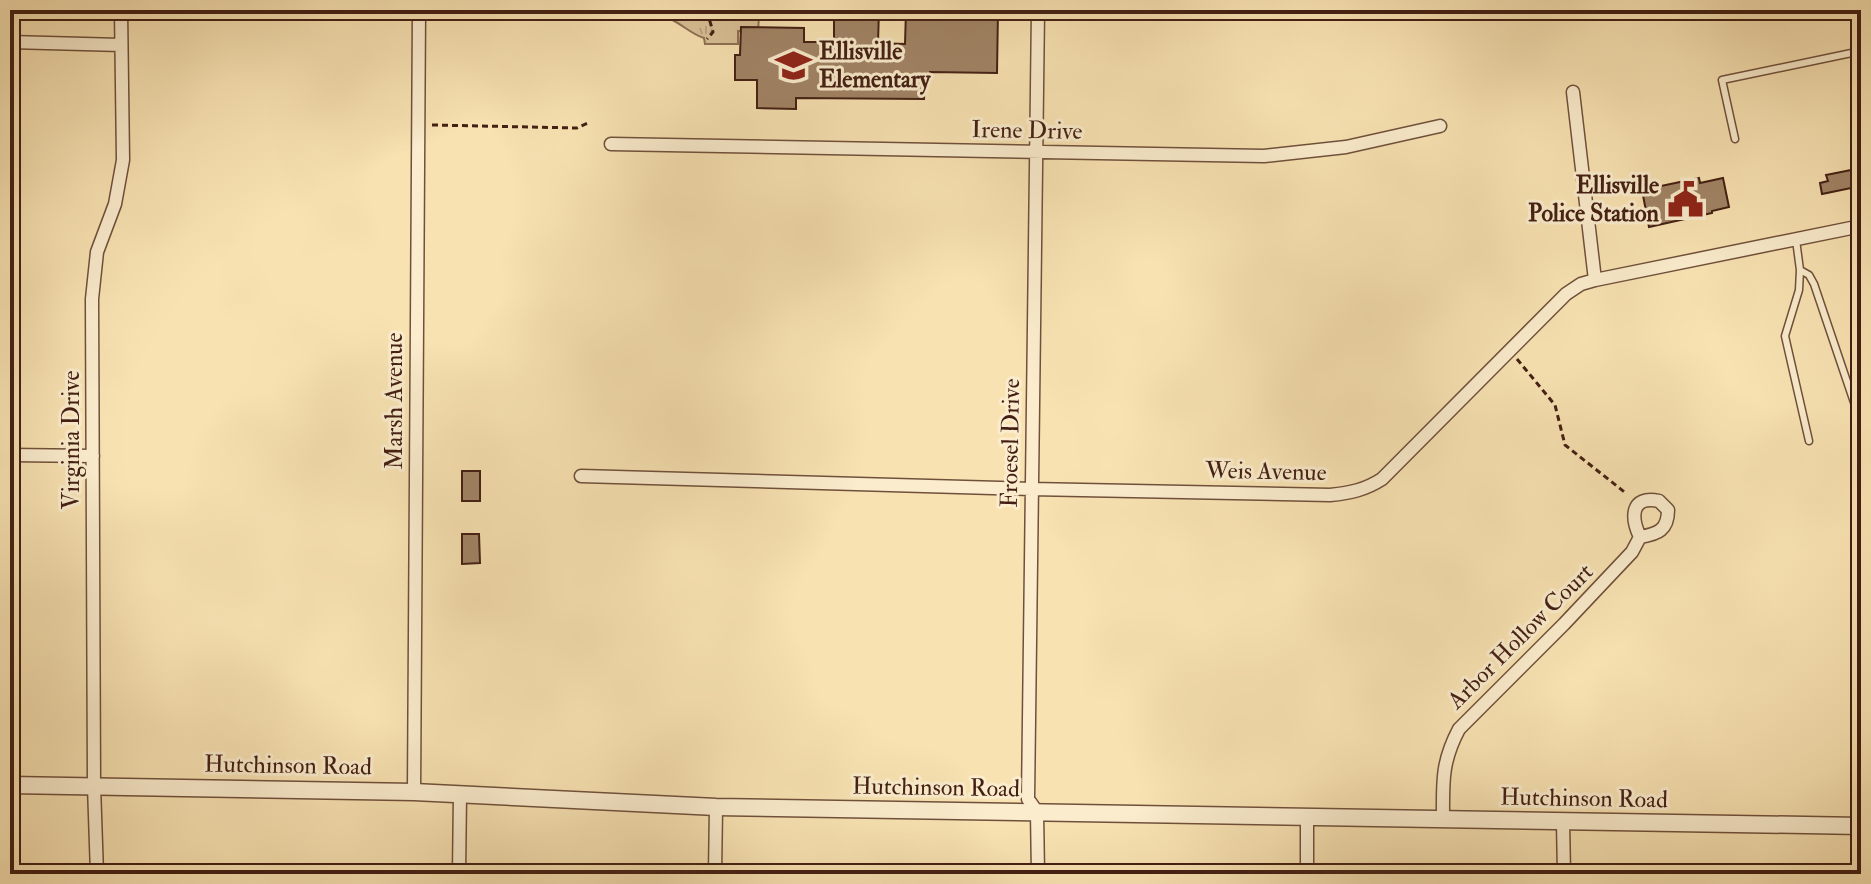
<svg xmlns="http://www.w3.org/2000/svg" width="1871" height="884" viewBox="0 0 1871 884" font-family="'IM FELL Double Pica',serif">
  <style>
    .grass { fill: url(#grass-tufts); stroke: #8e7055; stroke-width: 2 }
    .building { fill: #a18466; stroke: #431f13; stroke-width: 2 }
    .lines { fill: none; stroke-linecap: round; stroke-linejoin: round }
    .service-casing { stroke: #70503b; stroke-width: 9 }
    .minor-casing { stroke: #70503b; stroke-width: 15 }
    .tertiary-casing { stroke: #70503b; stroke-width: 19 }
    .path { stroke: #431f13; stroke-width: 3; stroke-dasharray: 6 4; stroke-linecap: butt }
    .service { stroke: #faeccd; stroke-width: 6 }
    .minor { stroke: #faeccd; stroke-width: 12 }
    .tertiary { stroke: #faeccd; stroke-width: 16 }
    .labels { text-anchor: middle; stroke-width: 6; stroke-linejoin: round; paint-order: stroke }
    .poi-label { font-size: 24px; font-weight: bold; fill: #431f13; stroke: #faeccd; text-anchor: start }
    .street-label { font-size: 24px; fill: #431f13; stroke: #faeccd }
  </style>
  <defs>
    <pattern id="grass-tufts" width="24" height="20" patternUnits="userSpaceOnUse" patternTransform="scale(2)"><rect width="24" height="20" fill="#d9c197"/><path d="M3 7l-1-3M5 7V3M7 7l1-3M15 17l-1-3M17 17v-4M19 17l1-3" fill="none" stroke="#bba581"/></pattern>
  </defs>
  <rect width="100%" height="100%" fill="#f8e2b2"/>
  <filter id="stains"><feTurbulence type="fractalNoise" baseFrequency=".0025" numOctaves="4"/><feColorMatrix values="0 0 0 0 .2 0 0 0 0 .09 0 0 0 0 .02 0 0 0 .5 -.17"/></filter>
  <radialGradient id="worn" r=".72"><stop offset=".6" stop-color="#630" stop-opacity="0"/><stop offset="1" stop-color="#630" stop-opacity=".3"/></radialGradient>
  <path class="grass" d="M604,10H789V17L759,16L758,32L738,31V44H705L704,38C691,34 682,24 670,19L666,12H607Z"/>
  <path class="building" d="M834,10H879L878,43L905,44L906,10H998L997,73L930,72V75H925L924,99L796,98V109L757,108V80H735V55H740L741,27L804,28V42H834Z
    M1861,168V186L1822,194L1820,183L1828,181L1826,175Z
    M1699,178L1700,183L1723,178L1729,207L1712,211V213L1649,227L1642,190Z
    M462,471H480V501H462Z
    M462,534H479L480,563L462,564Z"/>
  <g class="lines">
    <defs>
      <path id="service" d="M1735,139L1722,80L1861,51
        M1796,240L1800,270L1799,290L1785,336L1809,441
        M1800,270L1809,275L1814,284L1861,423"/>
      <path id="minor" d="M10,42L121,45
        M1573,92L1595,280
        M611,144L1264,156L1346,147L1440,126
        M10,455L93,456
        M581,476L1031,489L1330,495C1350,493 1365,490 1382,479L1566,294L1581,284L1595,280L1861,226
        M414,792L419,10
        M1443,820C1443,783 1441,763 1459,729L1564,624L1632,552L1640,537C1631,518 1630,495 1659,501L1668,510C1668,530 1658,534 1640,537
        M1563,822L1564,874
        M97,874L94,786L92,299L97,252L115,204L123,160L121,10
        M459,874L460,794
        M715,874L716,807
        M1038,874L1037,812L1028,799L1038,10
        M1307,874V816"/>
      <path id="tertiary" d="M10,785L414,792L716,807L1861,826"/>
    </defs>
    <use href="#service" class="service-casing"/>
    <use href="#minor" class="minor-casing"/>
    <use href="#tertiary" class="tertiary-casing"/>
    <path class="path" d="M596,10L601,14L699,13L712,10
      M707,11L713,32L707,39
      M432,125L577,128L588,123
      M1517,359L1555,405L1565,445L1627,494"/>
    <use href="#service" class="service"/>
    <use href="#minor" class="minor"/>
    <use href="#tertiary" class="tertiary"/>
  </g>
  <defs>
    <symbol id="school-bare" viewBox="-9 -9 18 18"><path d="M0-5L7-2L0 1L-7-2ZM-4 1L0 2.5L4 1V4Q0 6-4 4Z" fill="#8f2418" stroke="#faeccd" stroke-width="2.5" paint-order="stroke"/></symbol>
    <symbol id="civic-bare" viewBox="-9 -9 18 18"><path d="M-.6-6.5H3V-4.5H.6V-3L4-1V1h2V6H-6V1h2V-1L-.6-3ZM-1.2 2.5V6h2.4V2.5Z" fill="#8f2418" stroke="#faeccd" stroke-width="2.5" paint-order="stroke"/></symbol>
  </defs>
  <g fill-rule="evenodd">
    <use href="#school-bare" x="768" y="40" width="51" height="51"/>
    <use href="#civic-bare" x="1660" y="174" width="51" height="51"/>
  </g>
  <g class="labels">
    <g class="poi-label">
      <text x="819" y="59">Ellisville<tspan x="819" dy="28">Elementary</tspan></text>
      <text x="1659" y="193" text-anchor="end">Ellisville<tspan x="1659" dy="28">Police Station</tspan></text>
    </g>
    <g class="street-label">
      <text transform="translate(1027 130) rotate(1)" y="8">Irene Drive</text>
      <text transform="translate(394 401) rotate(-90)" y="8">Marsh Avenue</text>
      <text transform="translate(71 440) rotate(-90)" y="8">Virginia Drive</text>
      <text transform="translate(1010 443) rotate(-89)" y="8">Froesel Drive</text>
      <text transform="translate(1266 471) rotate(1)" y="8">Weis Avenue</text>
      <text transform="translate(1520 636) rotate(-45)" y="8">Arbor Hollow Court</text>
      <text transform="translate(288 765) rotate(1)" y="8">Hutchinson Road</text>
      <text transform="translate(936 787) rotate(1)" y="8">Hutchinson Road</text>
      <text transform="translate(1584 798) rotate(1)" y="8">Hutchinson Road</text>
    </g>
  </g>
  <rect width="1871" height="884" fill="none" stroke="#f8e2b2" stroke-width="40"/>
  <rect x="12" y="12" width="1847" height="860" fill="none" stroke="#431f13" stroke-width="4"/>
  <rect x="20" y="20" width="1831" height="844" fill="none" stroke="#431f13" stroke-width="2"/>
  <rect width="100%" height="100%" filter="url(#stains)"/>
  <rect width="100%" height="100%" fill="url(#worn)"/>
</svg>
